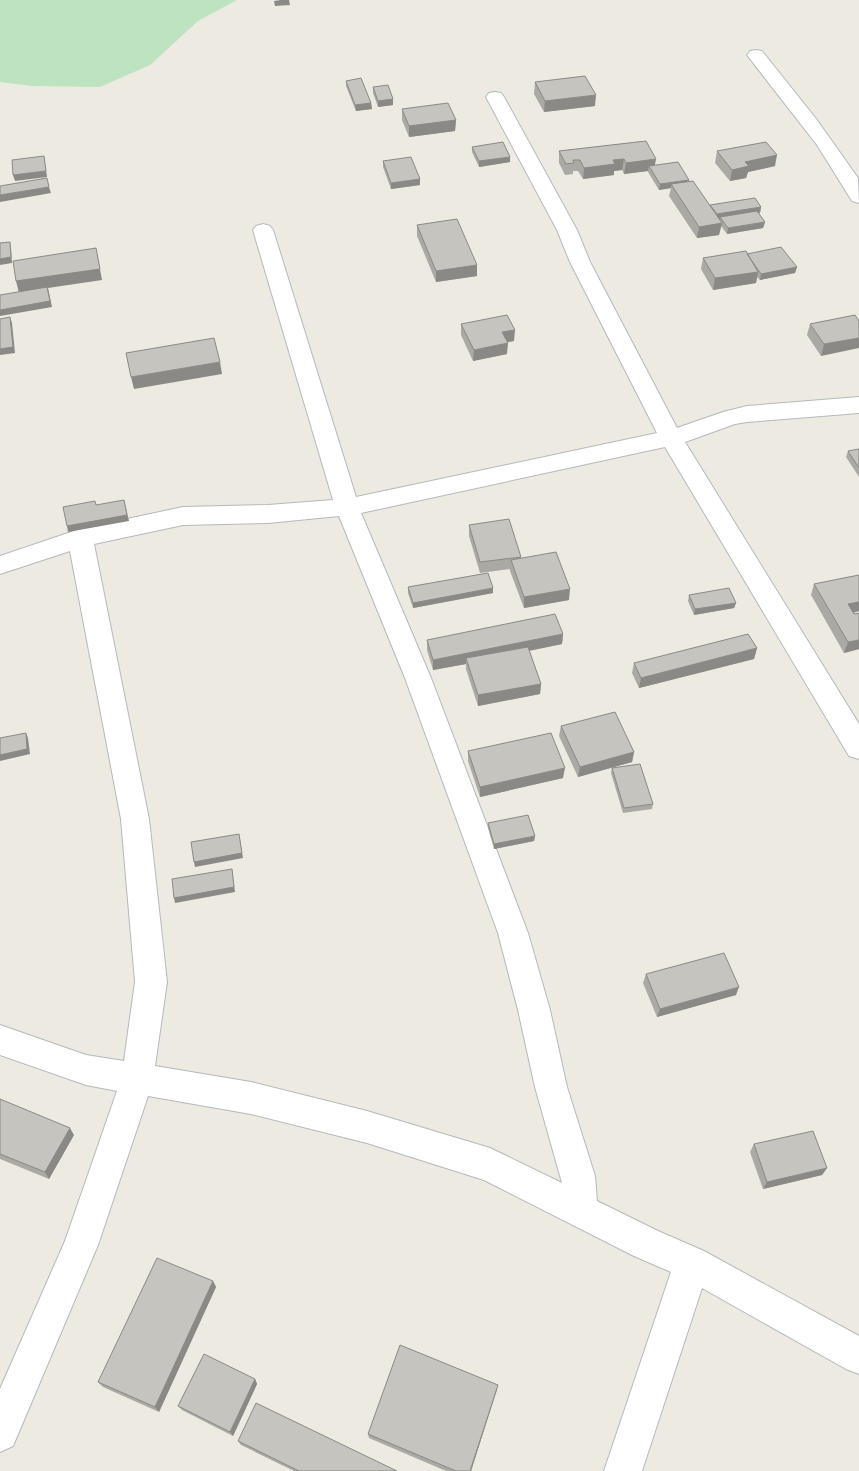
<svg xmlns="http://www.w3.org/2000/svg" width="859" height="1471" viewBox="0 0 859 1471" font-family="Commissioner,sans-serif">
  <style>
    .green { fill: #bee3c1 }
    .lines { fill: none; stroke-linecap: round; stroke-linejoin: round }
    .minor-casing { stroke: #b6b8bd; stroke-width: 2 }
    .minor { fill: #fff; fill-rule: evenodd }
    .wall { fill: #aaa9a3 }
    .shaded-wall { fill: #8b8985 }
    .building { fill: #c6c4be; stroke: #8b8985 }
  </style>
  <rect width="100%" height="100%" fill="#eceae1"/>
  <path class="green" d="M0,0H237L198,21L150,65L100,87L32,86L0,82Z"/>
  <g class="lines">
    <defs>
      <path id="minor" d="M756,50L762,51L817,120L858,178L859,203L852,201L817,145L747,55L750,51Z
        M495,92L501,93L504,97L577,230L590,262L677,428L723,412L747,406L859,397V413L747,422L735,424L685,442L859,724V759L849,756L665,447L361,513L431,678L528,933L550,1010L567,1087L595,1176L597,1201L658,1231L704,1251L859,1336V1374L846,1369L702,1288L642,1471H604L671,1272L634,1256L484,1180L367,1143L251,1114L148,1096L98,1245L13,1446L0,1452V1389L65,1241L117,1091L86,1085L0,1055V1025L86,1055L124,1061L135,982L121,819L70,551L0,574V556L80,529L183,507L268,505L333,500L253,230L256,226L263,224L270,226L273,230L356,497L657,433L570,262L557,230L486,97L489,93ZM339,516L405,678L498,933L518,1010L535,1087L562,1183L490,1148L367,1111L251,1082L155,1066L167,982L149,819L94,544L183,525L268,523Z"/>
    </defs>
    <use href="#minor" class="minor-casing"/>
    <use href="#minor" class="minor"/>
  </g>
  <path class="wall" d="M346,81L371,103L372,109L356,111L346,86Z
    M535,82L595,106L544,112L534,94Z
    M373,87L393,105L378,107L373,93Z
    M402,109L456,120L455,131L409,137L402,120Z
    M646,141L655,166L689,180V181L710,206V205L761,207L760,213H758L765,222L763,228L727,234L721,226L719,235L697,238L669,196L671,188L659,190L648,172V171L624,174L622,170L614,171V175L583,179L578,171H573V174L565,175L559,163V151Z
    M472,147L510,162L479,167L472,152Z
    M717,151L775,166L748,172L746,178L730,181L715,163Z
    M383,161L420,185L391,189L383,167Z
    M417,225L477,265V276L436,282L417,236Z
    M747,254L797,267L795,273L760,280L757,277L756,283L713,290L701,269L703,258Z
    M855,315L821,356L807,335L810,324Z
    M461,324L514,341L507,342V354L473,361L461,335Z
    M859,449V477L846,457L848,451Z
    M469,525L521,557V558L569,600L524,608L510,571V569L480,573L469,536Z
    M859,575V611L853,613L854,614L859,613V649L844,653L811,595L814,584Z
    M408,587L493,588V593L413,608L408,593Z
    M689,595L736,603L734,608L694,615L688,601Z
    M563,634L562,644L529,651L541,684L540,694L478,706L466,669V664L433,670L427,650V640Z
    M757,648L754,659L639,688L632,673L634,663Z
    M561,726L634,752L632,762L578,777L559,736Z
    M468,751L563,778L480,797L468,761Z
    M612,768L653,804L652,809L623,813L611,773Z
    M488,823L535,836L534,841L494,849L488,828Z
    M646,974L736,995L657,1017L643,983Z
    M0,1099L74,1135L49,1179L0,1159Z
    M754,1144L827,1168L822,1175L763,1189L750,1152Z
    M213,1281L216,1287L159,1412L103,1387L98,1382Z
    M255,1379L257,1384L233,1436L182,1410L178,1406Z
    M497,1390L471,1471H446L369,1438L368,1434Z
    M238,1441L397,1471H294L241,1445Z"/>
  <path class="shaded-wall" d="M281,0H289L290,5L275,6L274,1Z
    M596,95L595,106L544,112L545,101Z
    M393,99V105L378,107V101Z
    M371,103L372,109L356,111L355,105Z
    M456,120L455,131L409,137V126Z
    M777,155L775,166L748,172L746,178L730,181L732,170L745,162Z
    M44,156L47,177L15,181L13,175Z
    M510,157V162L479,167V161Z
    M624,159L622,170L614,171V175L583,179L584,168L613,160Z
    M656,159L654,170L649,166L648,171L624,174L626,163Z
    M420,179V185L391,189V183Z
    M689,180L688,186L671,184V188L659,190L660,184Z
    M49,187L51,193L0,202V195Z
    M761,207L760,213L721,219L720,217V219L715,220L717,214Z
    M765,222L763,228L727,234L728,228Z
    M722,223L719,235L697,238L699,227Z
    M10,242L11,248L12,263L0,265V259Z
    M96,248L102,280L48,288L52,307L0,316V310L19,293L16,281Z
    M477,265V276L436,282V271Z
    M797,267L795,273L760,280L761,274Z
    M758,272L756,283L713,290L715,278Z
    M10,317L12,323L15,353L0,355V349Z
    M515,330L514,341L502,343V332Z
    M859,338V348L821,356L824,344Z
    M508,343L507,354L473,361L474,350Z
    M220,362L222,374L134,389L131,377Z
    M124,500L129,521L68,532L67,526Z
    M493,588V593L413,608V603Z
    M570,589L569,600L524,608V597Z
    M859,602V611L844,615L848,604Z
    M736,603L734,608L694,615L695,609Z
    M563,634L562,644L468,663L466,658V664L433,670V660Z
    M859,640V649L844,653L848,642Z
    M757,648L754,659L639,688L641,678Z
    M541,684L540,694L478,706V695Z
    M26,733L28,738L30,754L0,761V755Z
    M634,752L632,762L578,777L580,767Z
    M565,768L563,778L480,797V787Z
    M239,834L243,858L195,867L194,862Z
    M535,836L534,841L494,849V844Z
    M232,869L235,892L175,903L174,898Z
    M739,987L736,995L657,1017L660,1009Z
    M70,1128L74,1135L49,1179L45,1172Z
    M827,1168L822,1175L763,1189L767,1182Z
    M213,1281L216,1287L159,1412L155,1407Z
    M255,1379L257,1384L233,1436L230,1432Z
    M498,1385L471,1471H470Z"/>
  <path class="building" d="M585,76L596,95L545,101L535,82Z
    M361,78L371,103L355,105L346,81Z
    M388,85L393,99L378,101L373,87Z
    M448,103L456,120L409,126L402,109Z
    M646,141L656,159L626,163L624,159L613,160L615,164L584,168L580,160H573L574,163L566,164L559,151Z
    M503,142L510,157L479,161L472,147Z
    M766,142L777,155L745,162L749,166L732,170L717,151Z
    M44,156L46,171L13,175L12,160Z
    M411,157L420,179L391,183L383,161Z
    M678,162L689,180L660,184L649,166Z
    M47,178L49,187L0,195V186Z
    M693,181L722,223L699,227L671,184Z
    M755,198L761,207L717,214L710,205Z
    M757,211L765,222L728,228L720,217Z
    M457,219L477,265L436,271L417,225Z
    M10,242L11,257L0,259V243Z
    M781,247L797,267L761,274L747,254Z
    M96,248L100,269L16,281L13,261Z
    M746,251L758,272L715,278L703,258Z
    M47,287L50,301L0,310V295Z
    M507,315L515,330L502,332L508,343L474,350L461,324Z
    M855,315L859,321V338L824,344L810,324Z
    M10,317L13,347L0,349V319Z
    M214,338L220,362L131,377L126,353Z
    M859,449V468L848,451Z
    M124,500L127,515L67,526L63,507L95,501L96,505Z
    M509,519L521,557L480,562L469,525Z
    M556,552L570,589L524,597L511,560Z
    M488,573L493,588L413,603L408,587Z
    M859,575V602L848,604L854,614L859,613V640L848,642L814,584Z
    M729,588L736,603L695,609L689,595Z
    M555,614L563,634L433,660L427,640Z
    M748,634L757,648L641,678L634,663Z
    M528,647L541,684L478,695L466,658Z
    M615,712L634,752L580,767L561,726Z
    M26,733L27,749L0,755V738Z
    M551,733L565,768L480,787L468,751Z
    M640,764L653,804L624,808L612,768Z
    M528,815L535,836L494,844L488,823Z
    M239,834L242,853L194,862L191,842Z
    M232,869L234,887L174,898L172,879Z
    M724,953L739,987L660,1009L646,974Z
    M0,1099L70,1128L45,1172L0,1154Z
    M813,1131L827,1168L767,1182L754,1144Z
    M157,1258L213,1281L155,1407L98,1382Z
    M400,1345L498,1385L470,1471H456L368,1434Z
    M204,1354L255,1379L230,1432L178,1406Z
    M256,1403L397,1471H299L238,1441Z"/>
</svg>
